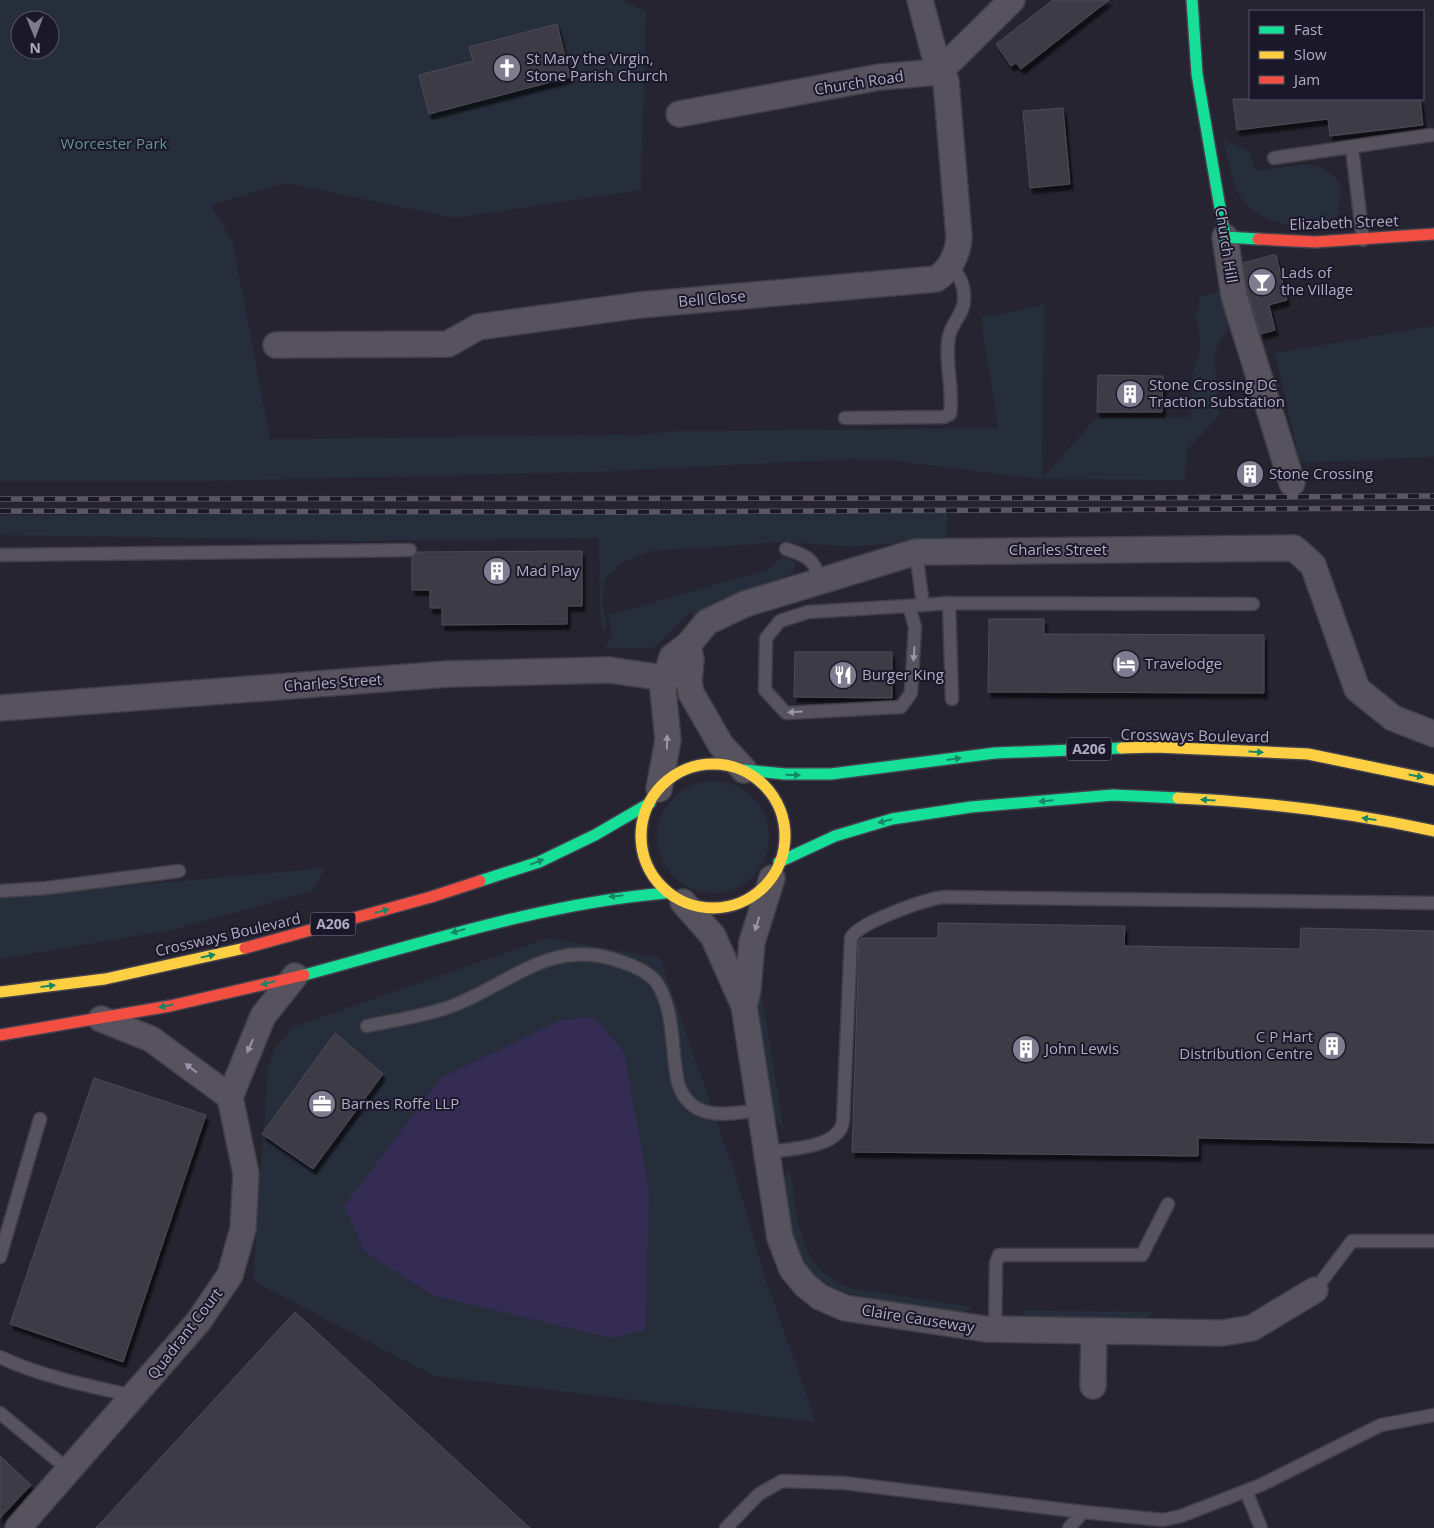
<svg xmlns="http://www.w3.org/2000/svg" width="1434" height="1528" viewBox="0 0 1434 1528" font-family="'Open Sans',sans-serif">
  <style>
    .green { fill: #262e3b; fill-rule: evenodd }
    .water { fill: #342c53 }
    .building { fill: #3c3a45; stroke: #4e4b58; filter: url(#shadow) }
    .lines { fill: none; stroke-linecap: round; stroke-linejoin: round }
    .lane-casing { stroke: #403f48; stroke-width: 15 }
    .street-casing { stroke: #403f48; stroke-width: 28 }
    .fast-casing { stroke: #43414d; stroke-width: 14 }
    .slow-casing { stroke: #43414d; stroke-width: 14 }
    .jam-casing { stroke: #43414d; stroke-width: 14 }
    .lane { stroke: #56535f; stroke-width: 12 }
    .street { stroke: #56535f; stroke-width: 25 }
    .fast { stroke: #16e098; stroke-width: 11 }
    .slow { stroke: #ffcf43; stroke-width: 11 }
    .jam { stroke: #f24e42; stroke-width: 11 }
    .rail-casing { stroke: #5a5762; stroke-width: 5.5 }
    .rail { stroke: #1b182a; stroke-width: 4; stroke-dasharray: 11; stroke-linecap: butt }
    .oneway { fill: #9a96aa }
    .oneway2 { fill: #188666 }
    .labels { text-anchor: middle; stroke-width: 4; stroke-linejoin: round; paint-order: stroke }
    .shield { fill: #1b182a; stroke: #848095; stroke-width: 1 }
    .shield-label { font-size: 14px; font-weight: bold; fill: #b1acc3 }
    .poi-label { font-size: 15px; fill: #b1acc3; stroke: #1b182a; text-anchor: start }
    .street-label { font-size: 15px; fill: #b1acc3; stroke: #1b182a }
    .park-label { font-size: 15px; fill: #64938b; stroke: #1b182a }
  </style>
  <defs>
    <filter id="shadow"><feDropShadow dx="3" dy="5.5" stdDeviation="1" flood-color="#0009"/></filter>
  </defs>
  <rect width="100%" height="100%" fill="#262430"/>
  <path class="green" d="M0,0H621L646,11L641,190L455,218L286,183L211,205L233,243L270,439L621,435L633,436L674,431L998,428L981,318L1044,305L1042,479L1096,418L1191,417L1192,375L1201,347L1196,315L1201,296L1225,291L1233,325L1225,332L1214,353L1219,416L1187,450L1185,480L1041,479L887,460L851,459L595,472L208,481H0ZM20,20H50V50H20Z
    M1223,140L1249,151L1255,170C1288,171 1315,150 1340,184L1339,215L1328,225C1298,228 1257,225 1240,196C1231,180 1228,157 1223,140Z
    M1434,326V457L1300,463L1275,353Z
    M947,512V538L853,547L786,542L652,551L622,563L608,575L604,582L603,608L607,629L603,630L600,610L599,538L359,541L0,535V515Z
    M782,557L793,561L796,565L793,572L783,578L732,596L709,606L694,616L690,612L657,645L651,648H605L614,634L610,629L609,615L767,570Z
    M657 837a56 56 0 1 1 112 0a56 56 0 1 1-112 0Z
    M325,868L313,891L171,930L0,959V897Z
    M548,938L660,958L735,1174L765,1277L816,1422L434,1376L253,1281L268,1067L275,1048L293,1027Z
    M764,945H766L761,979L762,997L784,1130L775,1118L757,1004L762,947Z
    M788,1169C793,1177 793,1189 794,1199C800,1240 810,1278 855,1289L971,1307V1309L964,1313H948C925,1309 902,1305 880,1300C825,1290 798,1277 790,1218C788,1203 781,1182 788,1169Z
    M1021,1310L1153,1312L1147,1317L1136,1320L1026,1317Z"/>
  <path class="water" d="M594,1017L624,1052L649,1190L645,1330L611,1338L432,1295L365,1252L344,1206L441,1078L561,1020Z"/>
  <path class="building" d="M1053,0H1109L1021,69L1016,63L1011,66L996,44Z
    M557,24L570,77L429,114L419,75L473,61L469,47Z
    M1233,99H1420L1423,125L1330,136L1328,119L1237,130Z
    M1063,108L1070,184L1030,188L1023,111Z
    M1273,255H1276L1287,300L1269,305L1275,330L1261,334L1248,293L1243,263Z
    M1098,375L1163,376L1162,412H1097Z
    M582,551V606H567V624L442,625V608H430V590H412V558L418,552Z
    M989,619H1044V634L1264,635V693L988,692Z
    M795,652H892V698L794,697Z
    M938,923L1125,926L1124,946L1300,949L1301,928L1434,931V1143L1198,1138V1156L852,1152L859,941L862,938H938Z
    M335,1033L383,1074L313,1169L262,1134Z
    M94,1078L206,1115L123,1362L10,1324Z
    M295,1312L530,1528H96Z
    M0,1456L31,1485L0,1518Z"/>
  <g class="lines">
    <defs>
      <path id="lane" d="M1352,148L1363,240
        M1274,158L1431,135
        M845,418L944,417L950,414C954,388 944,362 949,336C952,322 964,314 964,300C965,285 959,276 951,264
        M786,549C808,556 813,559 821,580
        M916,552L923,605L949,603L952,699
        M0,555L410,550
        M949,603L1253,604
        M909,606L915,627L911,693L901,707L786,713L765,690L766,638L780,621L808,612L923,605
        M0,891L47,888L179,871
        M367,1026C395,1020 426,1016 452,1006C514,982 553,936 622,962C634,966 650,973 657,983C675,1011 671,1051 678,1083C691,1123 727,1114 760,1110
        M767,1152C789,1149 840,1148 843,1121L851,938C857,923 926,899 944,897L1434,903
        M0,1257L40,1119
        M1315,1290L1352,1241H1434
        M995,1330L996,1263L999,1255H1142L1168,1204
        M0,1357C42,1377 90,1386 134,1396
        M0,1413L70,1471
        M1246,1491L1261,1528
        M726,1528L759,1494L782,1481L844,1483L1083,1512L1163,1520L1181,1516L1261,1485L1381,1425L1434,1415
        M1069,1528L1083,1512"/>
      <path id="street" d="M679,114L880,77L939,72L1012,0
        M1225,237L1234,296L1292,483
        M276,345L448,344L478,327L640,305L936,279C950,270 958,254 959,237L946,81L939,72L920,0
        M688,645L691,660L689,681L691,693L721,745L744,770
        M0,708L448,674L609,670L665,678
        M659,789L668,740L663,690L672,657L688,645L707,622L745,604L916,552L1294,548L1313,565L1357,689L1393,718L1434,734
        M683,902L713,936L744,1006L780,1238L792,1269L805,1285L820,1297L845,1308L986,1329L1222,1333L1252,1328L1315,1290
        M744,1006L748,989L752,942L772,878
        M101,1019L151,1039L230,1097
        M1093,1386L1094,1331
        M18,1528L198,1322L230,1275L243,1229L246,1174L230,1097L263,1016L295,976"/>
      <path id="fast" d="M1192,0L1197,74L1225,237L1258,239
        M744,770L785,774H831L995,753L1122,748
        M779,862L835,836L892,819L971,807L1113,795L1178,798
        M480,881L539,862L595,835L650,803
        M304,975C424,943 541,904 665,893"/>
      <path id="slow" d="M1122,748L1156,747L1308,754L1434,780
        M641 836a72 72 0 1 1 144 0a72 72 0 1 1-144 0Z
        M1178,798C1264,802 1350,812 1434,831
        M0,992L105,979L245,948"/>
      <path id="jam" d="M1258,239L1315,242L1434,234
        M245,948L431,897L480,881
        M0,1035L170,1006L304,975"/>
    </defs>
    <use href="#lane" class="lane-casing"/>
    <use href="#street" class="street-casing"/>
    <use href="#fast" class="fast-casing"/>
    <use href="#slow" class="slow-casing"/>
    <use href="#jam" class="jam-casing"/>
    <use href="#lane" class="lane"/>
    <use href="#street" class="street"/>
    <use href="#fast" class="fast"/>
    <use href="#slow" class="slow"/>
    <use href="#jam" class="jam"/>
    <defs>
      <path id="rail" d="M0,499L1124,498L1434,496
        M0,511L623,512L1434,508"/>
    </defs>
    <use href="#rail" class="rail-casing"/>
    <use href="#rail" class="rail"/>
  </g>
  <defs><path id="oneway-solid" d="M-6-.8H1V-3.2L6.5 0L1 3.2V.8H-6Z" transform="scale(1.25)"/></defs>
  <g class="oneway">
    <use href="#oneway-solid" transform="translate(914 654) rotate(94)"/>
    <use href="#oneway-solid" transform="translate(795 712) rotate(177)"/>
    <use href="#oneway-solid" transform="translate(667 742) rotate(-89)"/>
    <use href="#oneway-solid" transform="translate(757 924) rotate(107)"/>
    <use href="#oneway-solid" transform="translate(250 1046) rotate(114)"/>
    <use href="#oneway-solid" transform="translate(191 1068) rotate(-143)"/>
  </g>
  <g class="oneway2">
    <use href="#oneway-solid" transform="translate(1256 752) rotate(3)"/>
    <use href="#oneway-solid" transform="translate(954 759) rotate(-8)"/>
    <use href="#oneway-solid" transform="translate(793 775) rotate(2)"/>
    <use href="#oneway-solid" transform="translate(1416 776) rotate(11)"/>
    <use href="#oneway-solid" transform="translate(1208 800) rotate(-177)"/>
    <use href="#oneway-solid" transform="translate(1046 801) rotate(175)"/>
    <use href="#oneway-solid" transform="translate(1369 819) rotate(-172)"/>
    <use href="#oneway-solid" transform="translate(885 821) rotate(166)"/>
    <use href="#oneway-solid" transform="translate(537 862) rotate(-21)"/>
    <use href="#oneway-solid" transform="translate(616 896) rotate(174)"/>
    <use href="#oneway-solid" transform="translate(382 911) rotate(-16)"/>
    <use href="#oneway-solid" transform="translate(458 931) rotate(164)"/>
    <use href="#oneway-solid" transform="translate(208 956) rotate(-12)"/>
    <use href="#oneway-solid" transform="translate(268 983) rotate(166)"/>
    <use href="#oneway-solid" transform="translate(48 986) rotate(-7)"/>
    <use href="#oneway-solid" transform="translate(166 1006) rotate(169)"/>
  </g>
  <defs>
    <symbol id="church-disc" viewBox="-11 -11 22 22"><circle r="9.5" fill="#807c90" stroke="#1b182a"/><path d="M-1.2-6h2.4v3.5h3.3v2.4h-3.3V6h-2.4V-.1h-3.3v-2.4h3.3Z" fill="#fff"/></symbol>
    <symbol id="bar-disc" viewBox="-11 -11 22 22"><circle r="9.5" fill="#807c90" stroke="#1b182a"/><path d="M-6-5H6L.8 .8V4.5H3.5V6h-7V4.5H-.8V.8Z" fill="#fff"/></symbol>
    <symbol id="building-disc" viewBox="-11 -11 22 22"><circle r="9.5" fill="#807c90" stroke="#1b182a"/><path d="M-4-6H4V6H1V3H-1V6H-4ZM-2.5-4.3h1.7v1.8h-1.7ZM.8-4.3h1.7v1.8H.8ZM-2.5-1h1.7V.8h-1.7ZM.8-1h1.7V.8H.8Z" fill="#fff"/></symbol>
    <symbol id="hotel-disc" viewBox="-11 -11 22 22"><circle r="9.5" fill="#807c90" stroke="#1b182a"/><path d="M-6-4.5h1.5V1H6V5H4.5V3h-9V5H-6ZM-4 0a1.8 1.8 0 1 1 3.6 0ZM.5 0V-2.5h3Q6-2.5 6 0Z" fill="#fff"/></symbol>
    <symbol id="restaurant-disc" viewBox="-11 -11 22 22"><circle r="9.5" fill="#807c90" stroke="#1b182a"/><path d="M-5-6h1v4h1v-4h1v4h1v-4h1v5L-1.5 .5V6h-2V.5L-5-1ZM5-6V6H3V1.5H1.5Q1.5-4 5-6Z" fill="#fff"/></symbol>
    <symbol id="office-disc" viewBox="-11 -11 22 22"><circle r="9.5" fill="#807c90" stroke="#1b182a"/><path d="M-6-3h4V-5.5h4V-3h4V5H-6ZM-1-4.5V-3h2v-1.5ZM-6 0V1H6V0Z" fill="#fff"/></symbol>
  </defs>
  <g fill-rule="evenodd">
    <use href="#church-disc" x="491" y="52" width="32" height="32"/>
    <use href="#bar-disc" x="1246" y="266" width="32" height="32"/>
    <use href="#building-disc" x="1114" y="378" width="32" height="32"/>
    <use href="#building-disc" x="1234" y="458" width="32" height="32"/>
    <use href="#building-disc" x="481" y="555" width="32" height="32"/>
    <use href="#hotel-disc" x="1110" y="648" width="32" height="32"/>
    <use href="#restaurant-disc" x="827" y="659" width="32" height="32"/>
    <use href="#building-disc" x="1316" y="1030" width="32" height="32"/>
    <use href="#building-disc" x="1010" y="1033" width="32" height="32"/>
    <use href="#office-disc" x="306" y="1088" width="32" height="32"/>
  </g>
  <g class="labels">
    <g class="shield">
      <rect x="1066.5" y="737.5" width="45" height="23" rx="4"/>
      <rect x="310.5" y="912.5" width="45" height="23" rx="4"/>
    </g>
    <g class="shield-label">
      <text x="1089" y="754">A206</text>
      <text x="333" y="929">A206</text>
    </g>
    <g class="poi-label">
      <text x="526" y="64">St Mary the Virgin,<tspan x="526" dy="17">Stone Parish Church</tspan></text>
      <text x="1281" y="278">Lads of<tspan x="1281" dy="17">the Village</tspan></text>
      <text x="1149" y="390">Stone Crossing DC<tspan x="1149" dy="17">Traction Substation</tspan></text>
      <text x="1269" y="479">Stone Crossing</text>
      <text x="516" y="576">Mad Play</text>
      <text x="1145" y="669">Travelodge</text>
      <text x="862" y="680">Burger King</text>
      <text x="1313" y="1042" text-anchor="end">C P Hart<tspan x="1313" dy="17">Distribution Centre</tspan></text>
      <text x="1045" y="1054">John Lewis</text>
      <text x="341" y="1109">Barnes Roffe LLP</text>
    </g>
    <g class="street-label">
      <text transform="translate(859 83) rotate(-9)" y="5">Church Road</text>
      <text transform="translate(1344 223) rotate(-2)" y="5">Elizabeth Street</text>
      <text transform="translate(1226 245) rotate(81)" y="5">Church Hill</text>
      <text transform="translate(712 299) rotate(-5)" y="5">Bell Close</text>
      <text x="1058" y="555">Charles Street</text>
      <text transform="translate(333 683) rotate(-4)" y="5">Charles Street</text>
      <text transform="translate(1195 736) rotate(1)" y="5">Crossways Boulevard</text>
      <text transform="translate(228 935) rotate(-13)" y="5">Crossways Boulevard</text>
      <text transform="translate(918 1319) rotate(9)" y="5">Claire Causeway</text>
      <text transform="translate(185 1334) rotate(-52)" y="5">Quadrant Court</text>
    </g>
    <g class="park-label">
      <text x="114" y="149">Worcester Park</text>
    </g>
  </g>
  <rect x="1249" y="10" width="175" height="90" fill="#1b182a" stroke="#575367"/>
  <rect x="1259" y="26" width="25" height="8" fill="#16e098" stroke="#575367"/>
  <text x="1294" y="35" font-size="15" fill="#b1acc3">Fast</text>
  <rect x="1259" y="51" width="25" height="8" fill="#ffcf43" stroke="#575367"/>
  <text x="1294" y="60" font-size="15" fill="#b1acc3">Slow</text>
  <rect x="1259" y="76" width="25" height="8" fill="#f24e42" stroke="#575367"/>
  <text x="1294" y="85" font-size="15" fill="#b1acc3">Jam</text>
  <g transform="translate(35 35) rotate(179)"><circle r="24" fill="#1b182a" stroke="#575367"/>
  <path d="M0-4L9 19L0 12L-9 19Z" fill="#807c90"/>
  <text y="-8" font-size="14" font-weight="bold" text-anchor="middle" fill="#b1acc3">N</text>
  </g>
</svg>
